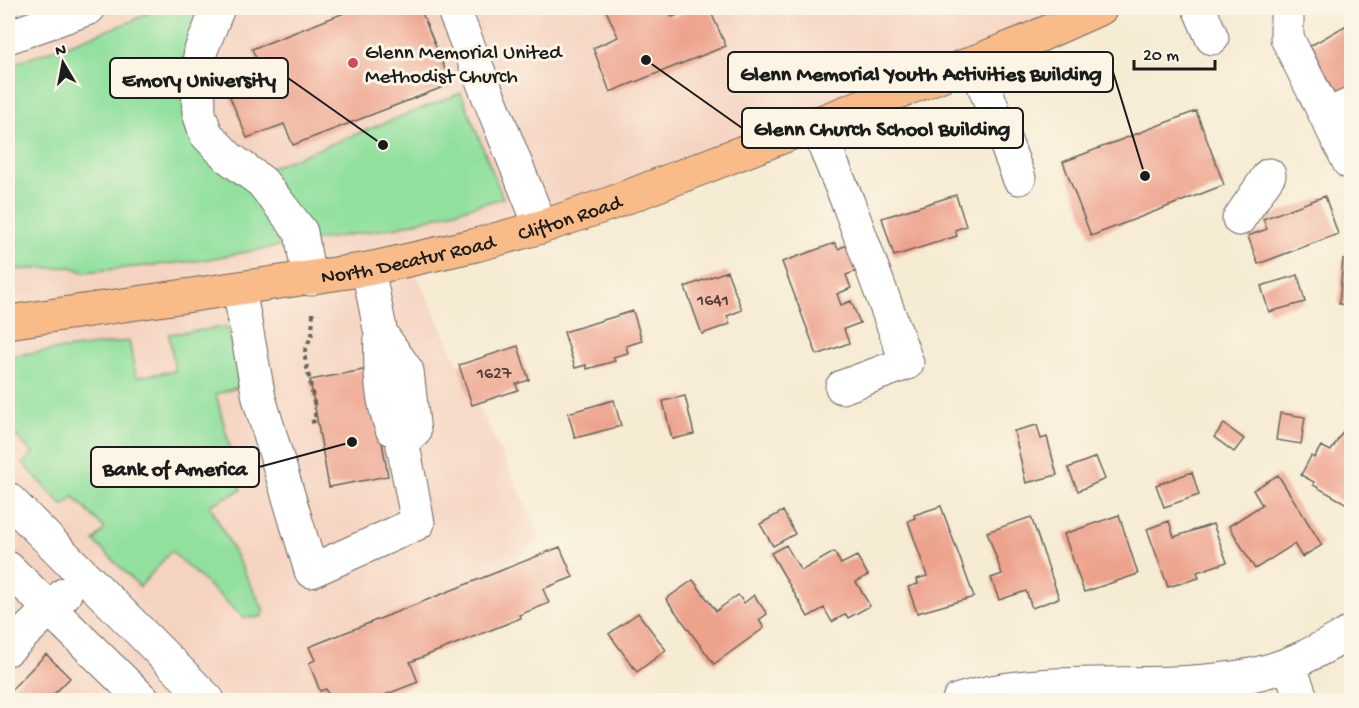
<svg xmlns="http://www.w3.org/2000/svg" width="1359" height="708" viewBox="0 0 1359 708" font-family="'Gochi Hand',sans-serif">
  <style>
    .built { fill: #f5d3c1 }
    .green { fill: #91e09e; stroke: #567e5d; stroke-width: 1.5 }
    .building { fill: #eda28c }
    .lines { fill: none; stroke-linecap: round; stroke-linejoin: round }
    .minor-casing { stroke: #68645c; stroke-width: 35 }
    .major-casing { stroke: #68645c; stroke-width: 35 }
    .path { stroke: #68645c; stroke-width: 4; stroke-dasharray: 4.5 4.5; stroke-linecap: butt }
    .minor { stroke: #fff; stroke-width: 33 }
    .major { stroke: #f9bc89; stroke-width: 33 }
    .poi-dot { fill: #d1495b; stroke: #fcf5e5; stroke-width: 2 }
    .labels { text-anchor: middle; stroke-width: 6; stroke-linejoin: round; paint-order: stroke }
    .number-label { font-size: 18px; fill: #503e38 }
    .poi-label { font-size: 21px; fill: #1c1c1c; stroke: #fcf5e5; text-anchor: start }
    .street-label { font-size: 21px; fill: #1c1c1c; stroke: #fcf5e5 }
    .leader { fill: none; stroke: #1c1c1c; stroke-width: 2 }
    .callout-dot { fill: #1c1c1c; stroke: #fcf5e5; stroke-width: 2 }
    .callout { fill: #fcf5e5; stroke: #1c1c1c; stroke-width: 2 }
    .callout-label { font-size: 22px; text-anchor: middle; font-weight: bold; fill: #1c1c1c }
  </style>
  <rect width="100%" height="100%" fill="#fcf5e5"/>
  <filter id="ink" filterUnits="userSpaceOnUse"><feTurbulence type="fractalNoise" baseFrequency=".0167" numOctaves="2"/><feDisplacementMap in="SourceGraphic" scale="12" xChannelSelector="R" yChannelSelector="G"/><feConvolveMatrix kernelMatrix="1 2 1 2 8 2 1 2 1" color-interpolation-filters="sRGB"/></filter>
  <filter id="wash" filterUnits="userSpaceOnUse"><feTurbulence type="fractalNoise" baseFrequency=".008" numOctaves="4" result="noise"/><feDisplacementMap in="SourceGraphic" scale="24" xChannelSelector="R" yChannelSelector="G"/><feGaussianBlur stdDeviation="1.35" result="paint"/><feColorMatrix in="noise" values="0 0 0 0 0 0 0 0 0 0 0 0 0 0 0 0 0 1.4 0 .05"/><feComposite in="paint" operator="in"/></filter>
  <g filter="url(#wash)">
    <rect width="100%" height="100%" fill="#f6ebd3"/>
    <path class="built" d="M8,8H1101L609,204L106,307L8,303Z
      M415,272L541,537L359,700H8V331Z"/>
    <path class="green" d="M157,8H205L191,46L181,93L187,131L211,163L259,195L285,245L197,261L84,272L71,267L8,270V66L130,22Z
      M461,93L503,198L398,227L311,241L267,169Z
      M228,327L240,387L216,394L241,490L210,505L264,611L261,617L244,618L171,551L140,587L94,541L105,529L74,497L63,506L23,463L33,453L8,428V356L129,341L136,377L175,371L169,334Z"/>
    <g id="blocks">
      <path class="building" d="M357,8H420L451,84L293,145L284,124L247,138L225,85L261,70L252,49Z
        M605,8H668L672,17L697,8H709L726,46L610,92L593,48L618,37Z
        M1352,22V95L1338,102L1310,46Z
        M1196,111L1224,185L1091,236L1063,162Z
        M956,195L966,226L955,230L957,236L894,256L882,218Z
        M1325,196L1338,234L1258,264L1248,236L1267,229L1263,219Z
        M835,243L838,249L849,244L859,270L846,275L851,288L837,294L841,305L851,301L860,323L844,329L849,343L817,355L782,262Z
        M1343,259H1352V305L1339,304Z
        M727,271L742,310L727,316L730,324L702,334L685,287Z
        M1298,275L1305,302L1269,312L1261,286Z
        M633,311L642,341L626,346L628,353L613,357L615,361L587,369L586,365L575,368L564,332Z
        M518,346L529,380L516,384L518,390L472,405L459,365Z
        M369,369L388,476L329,487L310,380Z
        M1350,381H1352V405L1346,404Z
        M685,396L694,434L672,439L663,401Z
        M614,400L621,426L575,438L568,413Z
        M1280,413L1305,417L1301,444L1276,440Z
        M1224,424L1244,439L1234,452L1214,437Z
        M1037,425L1041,439L1047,437L1057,475L1026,483L1014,431Z
        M1343,431L1352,436V496L1347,504L1313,485L1314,482L1301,475L1311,456L1314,458L1321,446L1331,451Z
        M1096,457L1105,479L1078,491L1068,468Z
        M1192,472L1199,495L1164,507L1156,485Z
        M1278,475L1322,545L1302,557L1294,544L1255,569L1229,526L1262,505L1253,490Z
        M941,506L974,597L917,613L908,587L918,584L917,579L927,576L908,521L915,518L914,515Z
        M783,511L795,534L773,546L760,524Z
        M1119,515L1138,574L1084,592L1064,534Z
        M1031,517L1059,598L1032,608L1026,591L999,600L991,578L1002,574L987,532Z
        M1169,521L1174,537L1213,524L1227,562L1197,572L1199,578L1168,587L1147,529Z
        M786,545L801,571L834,552L841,564L857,556L868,575L856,582L870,606L848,618L846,614L832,622L824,608L808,617L771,553Z
        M560,547L573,577L543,589L549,603L519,615L521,618L410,662L418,682L372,700H331L326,689L320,691L309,663L315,660L309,647Z
        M693,580L716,611L738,595L744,603L754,595L767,614L759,620L764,628L714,664L666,599Z
        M638,613L666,650L637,672L609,634Z
        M46,654L70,678L48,700H8V693Z"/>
    </g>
  </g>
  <g filter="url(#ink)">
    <use href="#blocks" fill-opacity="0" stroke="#68645c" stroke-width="1.5"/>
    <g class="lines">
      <defs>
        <path id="minor" d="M218,8L201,50L198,69L199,113L206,134L228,157L262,182L301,232L309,279
          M453,8L541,227
          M1199,8L1212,38
          M1287,8V38L1349,162L1352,161
          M8,37L89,8
          M975,62L1019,178
          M1326,116L1352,104
          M815,123L849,205L907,363L842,387
          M1239,219L1269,175
          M368,269L385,354
          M239,289L259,398L311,571L418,523L395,404
          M381,334L407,371L414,432
          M381,334C380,368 380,397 392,429
          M8,499L208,700
          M8,568L143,700
          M8,649L65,594
          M1289,665L1302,700
          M959,700C1053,671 1155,694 1251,675C1288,668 1319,650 1352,632"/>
        <g id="major">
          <path id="s1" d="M8,322L368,269L476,245L541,227L609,204L924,82L1027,41L1101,8"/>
        </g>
      </defs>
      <use href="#minor" class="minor-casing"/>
      <use href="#major" class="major-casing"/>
      <path class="path" d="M313,313L312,334L304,353L315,407
        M311,422L316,421L314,408"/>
      <use href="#minor" class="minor"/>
      <use href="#major" class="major"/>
    </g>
  </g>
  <circle class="poi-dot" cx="353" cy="63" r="6"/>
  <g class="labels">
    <g class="number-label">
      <text x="713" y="305">1641</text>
      <text x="494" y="378">1627</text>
    </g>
    <g class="poi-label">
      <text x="365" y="58">Glenn Memorial United<tspan x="365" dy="24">Methodist Church</tspan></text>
    </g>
    <g class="street-label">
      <text dy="7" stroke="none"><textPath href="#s1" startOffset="572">Clifton Road</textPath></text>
      <text dy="7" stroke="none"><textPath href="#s1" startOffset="405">North Decatur Road</textPath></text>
    </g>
  </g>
  <path class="leader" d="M1145 176L1113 72M383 145L288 78M646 60L742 128M352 442L259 467"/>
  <g class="callout-dot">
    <circle cx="1145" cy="176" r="6"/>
    <circle cx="383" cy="145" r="6"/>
    <circle cx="646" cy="60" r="6"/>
    <circle cx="352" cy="442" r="6"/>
  </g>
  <g class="callout">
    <rect x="728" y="52" width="385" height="40" rx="6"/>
    <rect x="110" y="58" width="178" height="40" rx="6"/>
    <rect x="742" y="108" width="281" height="40" rx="6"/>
    <rect x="91" y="447" width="168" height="40" rx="6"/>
  </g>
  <g class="callout-label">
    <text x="921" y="80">Glenn Memorial Youth Activities Building</text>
    <text x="199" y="86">Emory University</text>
    <text x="882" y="135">Glenn Church School Building</text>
    <text x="175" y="475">Bank of America</text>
  </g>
  <rect width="1359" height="708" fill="none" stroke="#fcf5e5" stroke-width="30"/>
  <g transform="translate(63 63) rotate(350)" stroke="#fcf5e5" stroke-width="4.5" paint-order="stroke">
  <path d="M0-4.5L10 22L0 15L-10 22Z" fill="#1c1c1c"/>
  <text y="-9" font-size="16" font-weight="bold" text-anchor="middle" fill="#1c1c1c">N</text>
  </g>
  <path d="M1134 60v9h81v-9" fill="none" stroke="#1c1c1c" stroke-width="3"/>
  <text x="1143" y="60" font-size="18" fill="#1c1c1c" stroke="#fcf5e5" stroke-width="4.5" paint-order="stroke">20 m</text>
</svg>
